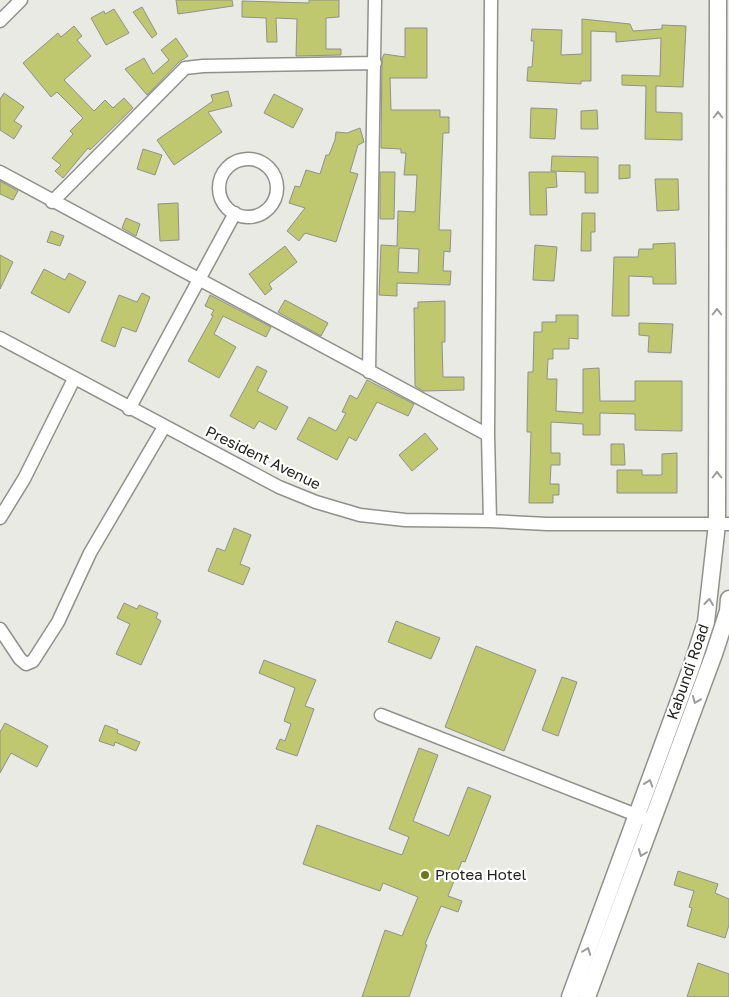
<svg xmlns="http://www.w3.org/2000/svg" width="729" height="997" viewBox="0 0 729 997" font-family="'Golos Text',sans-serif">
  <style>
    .building { fill: #bfc76f; stroke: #91918b; fill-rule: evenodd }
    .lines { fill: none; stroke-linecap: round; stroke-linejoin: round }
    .minor-casing { stroke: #90918b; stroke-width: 15 }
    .tertiary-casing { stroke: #90918b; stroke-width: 19 }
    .minor { stroke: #fff; stroke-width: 12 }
    .tertiary { stroke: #fff; stroke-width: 16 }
    .oneway { stroke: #9c9c9b }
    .poi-dot { fill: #70761e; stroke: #fffffe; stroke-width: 2 }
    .labels { text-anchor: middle; stroke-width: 4.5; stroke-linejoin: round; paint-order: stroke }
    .street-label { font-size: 15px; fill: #232421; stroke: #fffffe }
    .poi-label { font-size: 15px; fill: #232421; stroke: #fffffe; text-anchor: start }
  </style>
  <rect width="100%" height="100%" fill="#e9eae4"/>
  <path class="building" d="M176,0H232L233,6L178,14Z
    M309,0H339V17L326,18V49H341V55L296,56L297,19L276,18L277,42H267L266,18L242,17V1L309,3Z
    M142,7L157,34L152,38L133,12Z
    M114,9L129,33L106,45L91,18L104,11L105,14Z
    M582,19L630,24L633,31L662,29V25L686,26L683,87L656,86V112L682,113V140L645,139L646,86L622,85V75L660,76L661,38L616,42V32L591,31V81H581V84L527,81L528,67H532L534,41H531L532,29L562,30L561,55L582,54Z
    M74,26L82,36L77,40L91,56L64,80L94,111L105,100L113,108L124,98L133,108L90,150L88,148L63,178L55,171L61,165L52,158L73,134L70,131L83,118L57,92L51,97L23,63L58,33L61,37Z
    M405,28H427V78H390L391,110H440V117H449V133H443L439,230H451L450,252L444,251L443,271H451L450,285L397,283V296L379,295L381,245L397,246L398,211L415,212L417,175H404L406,153H401V149L381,148L382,59L384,54L405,57ZM399,248L419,249L418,273L398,272Z
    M176,38L188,56L179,62L147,95L125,69L144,58L153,74L169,60L161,50Z
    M228,91L232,106L208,112L222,132L174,165L157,140L213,101L211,95Z
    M4,93L24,107L14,121L22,126L14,139L0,130V99Z
    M274,94L303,109L293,128L264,113Z
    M531,108L557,109L555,139L530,138Z
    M597,110L598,129H581V111Z
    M360,128L364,142L358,145L350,172L358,174L336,242L305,233L299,241L287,231L305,208L289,203L295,186L300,187L306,170L320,174L326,155H329L335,140L336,132L347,133Z
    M143,149L162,155L155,175L137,169Z
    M552,156L598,157V193H585V172L551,171Z
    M619,165H630V178L619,179Z
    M380,172H395L394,219H380Z
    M529,172H556L557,187L546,188L547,215H530Z
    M655,179H678L679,210L657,211Z
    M0,181L18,191L13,200L0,194Z
    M178,203L179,240L160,241L158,204Z
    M582,213H595V232H591V251H581Z
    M126,218L140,224L136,236L122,228Z
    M51,231L64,236L60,246L47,242Z
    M675,243L676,284H653V277L629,276V316H612L614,257H638L639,249H653V244Z
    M535,245L557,247L554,281L533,280Z
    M285,246L297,262L269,284L272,289L265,295L249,274Z
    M0,255L13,262L0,289Z
    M44,269L65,280L69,273L86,282L69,313L31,293Z
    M142,293L150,297L136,332L122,327L115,347L101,341L119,295L137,302Z
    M210,295L271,327L266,337L223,316L214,334L236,347L219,378L188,361L213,316L211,315L214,310L205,306Z
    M285,300L328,323L321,336L278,312Z
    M445,301V342H442L443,377H464V390L423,391L415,386L414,308H418V302Z
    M556,315H578V339L569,338V349H553V359H548L547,379H557L556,411L583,413V369L599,368L600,401H635V381H682V431L635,430V414L600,413V435H583V424L551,422V453H560V465H551L550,484H559V495H553V503H529L531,432H527L528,372H533L534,332H542V322H556Z
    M639,323L673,324L671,353L648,352L649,336L639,335Z
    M257,366L267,371L257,391L288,407L276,430L259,421L254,429L230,416Z
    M367,380L414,404L408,416L377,402L356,441L349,437L337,460L297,439L309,417L336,431L346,413L342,412L350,395L357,399Z
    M425,433L438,449L412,471L399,455Z
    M611,444H624L625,465H611Z
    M677,453V493H617V470H642V475H662V454Z
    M234,528L251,535L240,564L250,568L243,585L208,571L217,548L225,551Z
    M124,603L137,609L139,605L158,613L156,618L161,621L141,665L116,654L130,624L117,618Z
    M396,621L440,638L431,659L388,642Z
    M476,646L536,670L504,751L445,727Z
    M264,660L316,680L305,706L314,709L297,756L276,749L280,739L285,741L291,724L284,721L295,688L259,673Z
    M562,677L577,682L558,736L542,730Z
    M5,723L48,746L37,767L11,753L0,773V732Z
    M105,725L118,730L117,733L140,742L136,751L115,742L114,746L99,741Z
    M419,748L438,755L413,821L449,836L468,787L491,796L465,862L462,861L448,896L462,901L458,912L441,906L425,944L427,945L409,997H362L385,930L402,936L418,897L383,883L380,891L303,864L317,825L402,855L409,837L389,829Z
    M678,871L718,884L715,893L729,899V925L725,938L687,926L692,908L689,907L694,891L674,885Z
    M698,963L729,974V997H687Z"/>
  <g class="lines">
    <defs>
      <path id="minor" d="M0,21L21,0
        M219 188a29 29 0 1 1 58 0a29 29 0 1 1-58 0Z
        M0,172L488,435
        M52,202L185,68L203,66L375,63
        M0,338L279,487L316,502L360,515L405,520L490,521L547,524H729
        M369,372L375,0
        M129,409L235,213
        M0,518L24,479L74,379
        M490,521L488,435L491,0
        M0,629L20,659L26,664L33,661L58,622L90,553L164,427
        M381,715L644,818"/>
      <path id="tertiary" d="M570,997L691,668L706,622L717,524L718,0
        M587,997L714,654L728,611L729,599"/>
    </defs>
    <use href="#minor" class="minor-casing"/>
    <use href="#tertiary" class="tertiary-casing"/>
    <use href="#minor" class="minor"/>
    <use href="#tertiary" class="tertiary"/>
  </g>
  <defs><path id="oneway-chevron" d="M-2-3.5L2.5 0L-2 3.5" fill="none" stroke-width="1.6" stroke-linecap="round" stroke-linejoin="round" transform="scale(1.25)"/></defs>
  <g class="oneway">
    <use href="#oneway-chevron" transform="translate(718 115) rotate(-90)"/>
    <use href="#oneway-chevron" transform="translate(717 312) rotate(-90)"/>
    <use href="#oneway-chevron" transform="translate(717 475) rotate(-90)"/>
    <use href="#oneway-chevron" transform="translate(709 602) rotate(-83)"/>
    <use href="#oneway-chevron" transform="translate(696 700) rotate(113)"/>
    <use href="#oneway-chevron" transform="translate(649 783) rotate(-71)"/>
    <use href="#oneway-chevron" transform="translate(642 853) rotate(111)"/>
    <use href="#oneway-chevron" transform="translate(587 951) rotate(-69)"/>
  </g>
  <circle class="poi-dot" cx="425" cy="875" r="5"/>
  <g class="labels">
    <g class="street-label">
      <text transform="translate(263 458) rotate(26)" y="5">President Avenue</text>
      <text transform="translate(688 672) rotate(-71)" y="5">Kabundi Road</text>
    </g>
    <g class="poi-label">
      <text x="435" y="880">Protea Hotel</text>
    </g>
  </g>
</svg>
